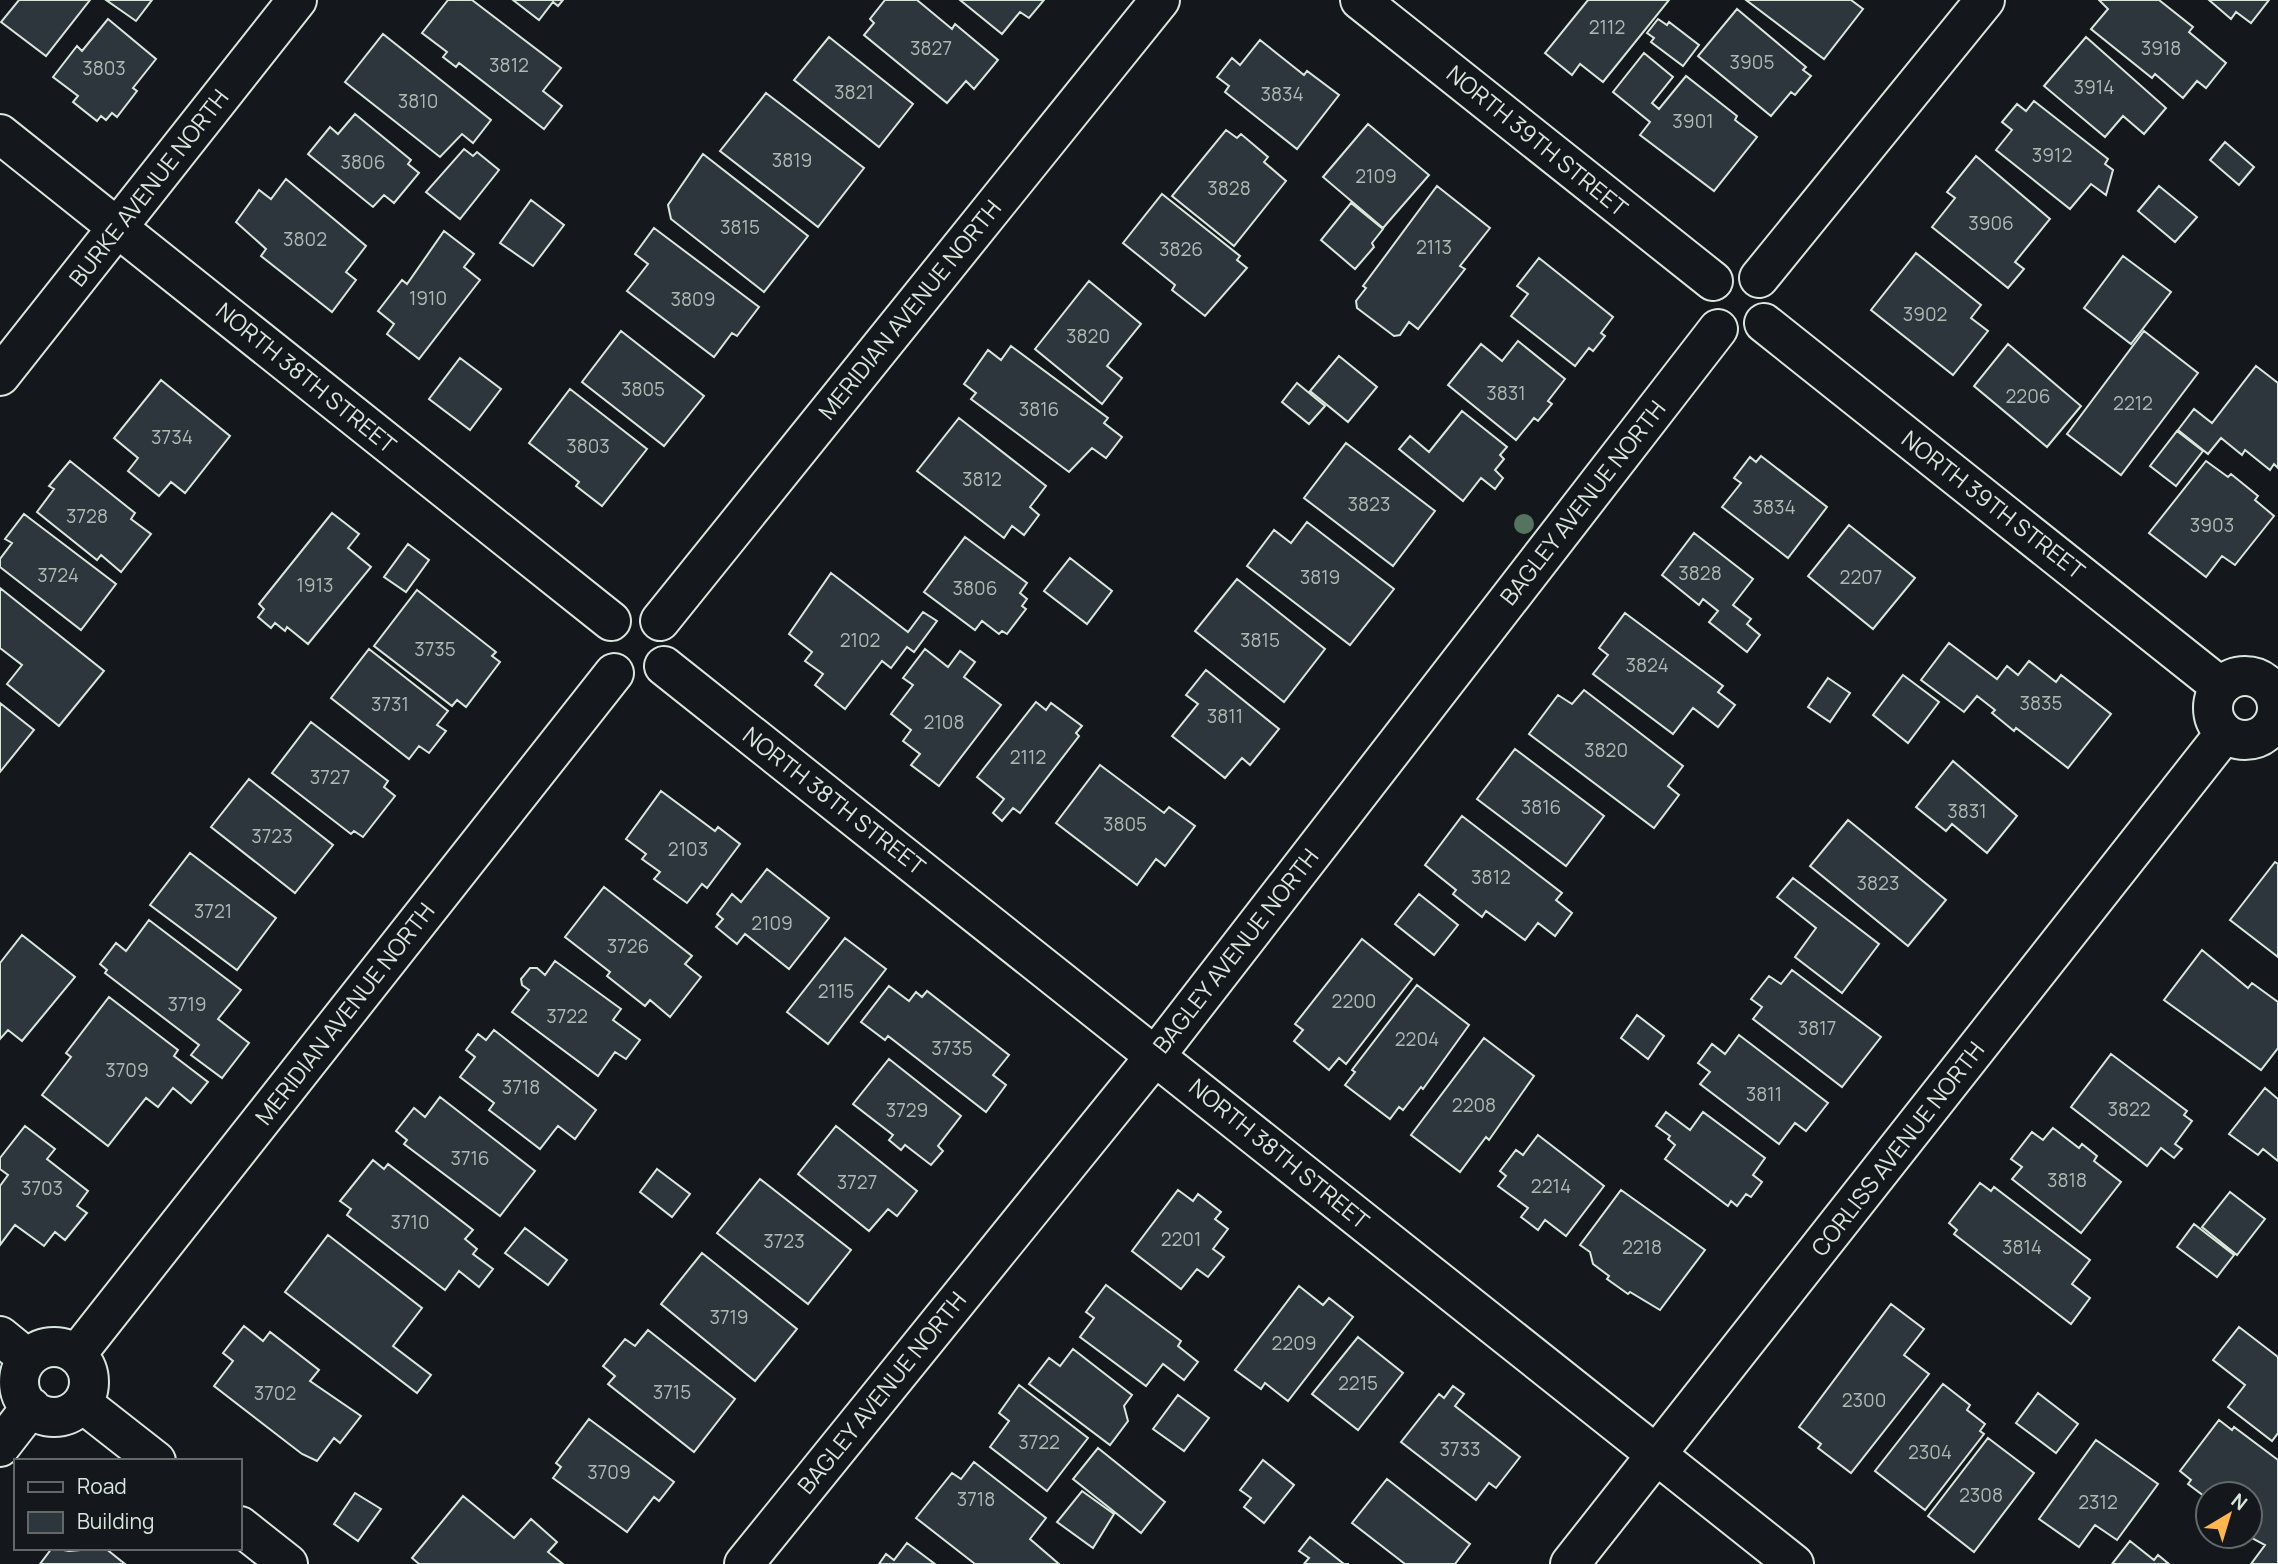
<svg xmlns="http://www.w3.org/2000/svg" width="2278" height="1564" viewBox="0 0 2278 1564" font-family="Manrope,sans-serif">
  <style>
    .building { fill: #2c363c; stroke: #d8e6dc; stroke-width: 2 }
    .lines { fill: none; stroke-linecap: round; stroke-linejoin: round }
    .minor-casing { stroke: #d8e6dc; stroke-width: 42 }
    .minor { stroke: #14181c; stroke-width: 38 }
    .tree { fill: #55745f }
    .labels { text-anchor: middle; stroke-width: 5; stroke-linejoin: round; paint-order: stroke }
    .number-label { font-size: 19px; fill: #adbab4 }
    .street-label { font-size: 23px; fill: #d8e6dc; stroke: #14181c }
  </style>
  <rect width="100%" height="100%" fill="#14181c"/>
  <path class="building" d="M19,0H90L46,56L1,22Z
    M106,0H152L136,21Z
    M448,0H472L561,68L543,91L562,106L544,129L459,63L456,67L443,57L447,52L422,33Z
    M513,0H563L558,6L553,2L539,20Z
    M885,0H917L952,29L955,24L998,60L974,89L966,81L947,103L864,35L874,23L870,19Z
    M960,0H1044L1029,18L1020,12L1002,34Z
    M1588,0H1669L1603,82L1580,64L1572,75L1545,53Z
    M1746,0H1851L1863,9L1824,59Z
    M2099,0H2159L2193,27L2189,32L2226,63L2206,88L2197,81L2183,98L2155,74L2152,78L2091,29L2108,9Z
    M2209,0H2269L2251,23L2236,12L2231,19Z
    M1737,9L1806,67L1803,70L1811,76L1795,95L1791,92L1771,116L1698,56Z
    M108,19L156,59L133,88L137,91L117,117L112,113L106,120L101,116L97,121L73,102L78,96L53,77L77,46L82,51Z
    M1658,19L1667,25L1669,22L1699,45L1683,66L1651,42L1654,38L1647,33Z
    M383,34L491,120L473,143L462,134L440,157L345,82Z
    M829,37L913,104L879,147L794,80Z
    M2086,37L2166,108L2144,134L2123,116L2105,137L2044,86Z
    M1260,40L1304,75L1307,71L1339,95L1297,149L1225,92L1229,86L1217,77L1232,58L1240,65Z
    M1644,53L1673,77L1652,103L1659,109L1686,76L1737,116L1735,120L1757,137L1714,191L1640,135L1650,122L1613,92Z
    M766,93L864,168L818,227L720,151Z
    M2034,101L2108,159L2105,164L2113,170L2106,195L2091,184L2070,209L1996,150L2012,130L2002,122L2017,104L2026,111Z
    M355,114L411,160L408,164L419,173L394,203L384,195L373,207L308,154L330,127L338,134Z
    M1368,124L1429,175L1383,228L1323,177Z
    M1226,130L1237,138L1241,134L1268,157L1264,162L1286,181L1234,246L1172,196Z
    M2225,142L2254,167L2239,185L2210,160Z
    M464,149L473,156L477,152L499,170L460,219L426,192Z
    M703,154L808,236L764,292L671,219L668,205Z
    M1976,156L2050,219L2015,262L2024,269L2008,288L1932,227L1955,198L1947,192Z
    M286,179L366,246L346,272L356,280L332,312L261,256L266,249L236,222L259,190L271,199Z
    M1437,186L1490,228L1460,266L1465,269L1418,329L1409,322L1400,335L1394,336L1357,308L1356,301L1366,288L1363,286Z
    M2159,186L2197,217L2175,242L2138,211Z
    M1162,194L1240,256L1237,260L1247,268L1205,316L1172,290L1175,285L1123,243Z
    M531,200L564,225L533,266L500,243Z
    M1351,203L1383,229L1372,243L1374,247L1355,269L1321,240Z
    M654,228L759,307L737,336L732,333L714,357L627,291L648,264L635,254Z
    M444,231L474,254L464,267L480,280L419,359L387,334L394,324L378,311L402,280L407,284Z
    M1916,253L1981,305L1971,318L1988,331L1953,375L1871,310Z
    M2123,256L2171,292L2131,344L2084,308Z
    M1539,258L1613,317L1601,333L1605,336L1593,351L1589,348L1575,366L1511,316L1528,294L1517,286Z
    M1089,281L1141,324L1107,366L1122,378L1102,404L1035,349Z
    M621,331L704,396L664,446L582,382Z
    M2144,331L2198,373L2121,475L2067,434Z
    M1518,341L1565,379L1548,401L1552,404L1538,421L1534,418L1516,440L1448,385L1481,344L1502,361Z
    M2008,344L2081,406L2047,447L1974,386Z
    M1011,346L1108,418L1104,423L1122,437L1106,458L1092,448L1069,472L971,399L976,393L964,384L988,350L1001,360Z
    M1339,356L1377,387L1348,422L1310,391Z
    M460,358L501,389L470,430L429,399Z
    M2256,366L2278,383V468L2274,464L2270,470L2245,450L2242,455L2221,438L2208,454L2178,430L2194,409L2212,423Z
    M161,380L230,436L185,493L171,482L159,496L128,471L138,458L114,438Z
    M1297,383L1325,406L1309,424L1282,402Z
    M570,389L647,449L602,506L576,486L579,482L529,443Z
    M1462,411L1507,447L1500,455L1504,459L1495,470L1503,478L1495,489L1481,478L1463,501L1399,449L1410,436L1429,452Z
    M959,418L1046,486L1030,507L1039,515L1024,535L1012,526L1004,538L917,471Z
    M2177,431L2203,451L2176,486L2150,466Z
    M1346,443L1435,511L1393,566L1304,498Z
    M1761,456L1827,507L1788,558L1722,507L1741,483L1734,478L1750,457L1756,462Z
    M70,461L135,513L131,519L151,534L121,572L101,555L97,560L37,512L54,489L49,486Z
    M2206,461L2228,477L2231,474L2258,496L2255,500L2274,516L2235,565L2222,556L2206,577L2149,533Z
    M332,513L359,534L348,548L371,567L308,644L287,627L285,631L275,623L271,628L258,617L264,609L259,604Z
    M24,514L116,584L81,630L0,567V559L12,543L5,539Z
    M1307,522L1394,589L1350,645L1247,566L1274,530L1291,543Z
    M1849,525L1915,578L1873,629L1808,576Z
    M1694,533L1753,579L1733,605L1751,619L1747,624L1760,635L1747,652L1709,622L1718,611L1703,599L1699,605L1662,575Z
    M965,537L1027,583L1020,593L1027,599L1022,606L1026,609L1007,634L1002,631L999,634L982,621L975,630L924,592Z
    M408,544L429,560L406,592L384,577Z
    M1070,558L1112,591L1087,624L1044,591Z
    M831,573L908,632L923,612L937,621L914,652L907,647L891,668L882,661L845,709L815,685L823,674L805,661L812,652L789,634Z
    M1237,579L1325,649L1284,702L1195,631Z
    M0,588L104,671L59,726L7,684L22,665L0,648Z
    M417,590L496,652L492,656L500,662L466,707L457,700L452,706L374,646Z
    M1625,613L1723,686L1718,692L1735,705L1718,727L1693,708L1673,734L1593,674L1608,655L1599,648Z
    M1949,643L1997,679L2007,666L2018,675L2029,661L2056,682L2061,675L2111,714L2068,768L2016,728L2014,731L1992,713L1995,710L1977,696L1964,712L1921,680Z
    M369,649L448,711L437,725L446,731L429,753L419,746L409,759L331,698Z
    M925,649L948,667L960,651L975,662L964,677L1001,705L939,786L911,765L920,754L903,741L911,730L891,714L913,685L903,678Z
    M1206,670L1279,729L1250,765L1242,758L1225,778L1172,736L1198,704L1186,695Z
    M1903,675L1939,702L1908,743L1873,715Z
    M1828,678L1850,693L1830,722L1808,707Z
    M1584,690L1683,766L1668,786L1679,795L1654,828L1529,734L1558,695L1572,704Z
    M1036,702L1046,710L1051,703L1082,726L1076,733L1079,736L1020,813L1013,808L1002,821L993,813L1004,799L977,777Z
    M0,703L34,730L0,772Z
    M311,722L388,781L384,787L395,796L363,837L354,831L351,834L272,773Z
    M1515,749L1604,816L1566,866L1477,799Z
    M1953,761L2017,816L1987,853L1952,824L1946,831L1916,807Z
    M1100,765L1164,813L1169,807L1195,826L1165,866L1156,859L1137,885L1056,823Z
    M249,779L333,845L295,893L211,827Z
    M661,791L715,831L718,827L740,844L707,888L702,884L687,903L654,879L660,872L642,859L646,854L626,839Z
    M1462,816L1562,893L1556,900L1572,913L1555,936L1538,923L1525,940L1486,911L1482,917L1453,894L1456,890L1425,865Z
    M1848,820L1946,900L1908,946L1810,866Z
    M190,853L276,918L237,970L150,905Z
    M2275,862L2278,864V957L2230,920Z
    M767,869L829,918L789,969L745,934L737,944L716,927L723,919L717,914L732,894L741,902Z
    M1793,878L1879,944L1842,993L1795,957L1816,928L1777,897Z
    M604,887L692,956L685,964L701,977L670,1017L650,1000L645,1006L607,976L610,972L565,937Z
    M1419,894L1458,925L1434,955L1395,924Z
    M149,920L241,990L218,1019L249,1043L222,1078L191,1055L199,1045L105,973L107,970L100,964L116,943L126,951Z
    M22,935L75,977L22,1041L8,1030L0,1039V963Z
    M845,938L886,969L828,1044L787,1012Z
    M1362,939L1412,979L1346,1064L1339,1058L1329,1070L1294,1041L1303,1030L1295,1024Z
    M2202,950L2248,988L2252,983L2278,1002V1048L2261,1070L2164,1000Z
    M555,961L621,1009L613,1020L640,1040L626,1059L615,1052L598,1076L512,1012L529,990L522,985L521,979L530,968H537L545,975Z
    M1792,970L1881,1037L1842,1087L1753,1019L1762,1007L1751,999L1769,976L1781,984Z
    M1417,985L1469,1025L1423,1089L1421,1087L1403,1110L1399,1107L1390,1119L1345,1085L1355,1072L1352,1070Z
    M889,986L909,1001L916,992L922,997L927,991L1009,1055L993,1075L1006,1085L986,1112L888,1036L885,1040L861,1022Z
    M109,997L178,1050L174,1056L208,1082L191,1103L173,1088L158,1107L146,1098L108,1146L42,1095L71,1057L66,1053Z
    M1637,1015L1664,1036L1648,1059L1621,1038Z
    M494,1030L596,1110L575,1139L558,1126L540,1149L489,1110L494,1103L460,1077L475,1057L466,1050L478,1034L486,1040Z
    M1739,1035L1828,1103L1806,1131L1795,1123L1779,1144L1700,1084L1710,1072L1698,1063L1712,1044L1725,1054Z
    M1484,1038L1534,1076L1489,1140L1486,1137L1460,1172L1411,1135Z
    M2111,1054L2187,1111L2184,1115L2192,1121L2175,1144L2182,1149L2174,1158L2161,1148L2147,1166L2071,1107Z
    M889,1059L961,1116L938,1146L943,1151L931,1165L905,1145L901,1150L889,1140L893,1135L853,1104Z
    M2265,1088L2278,1099V1161L2263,1149L2258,1155L2229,1134Z
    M440,1097L535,1171L500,1216L404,1144L407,1140L396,1131L414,1108L425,1117Z
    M1666,1112L1690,1130L1703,1112L1765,1158L1753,1175L1762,1182L1751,1197L1746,1194L1737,1206L1731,1201L1728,1206L1665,1159L1675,1145L1668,1139L1670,1136L1656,1126Z
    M25,1126L55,1149L47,1159L88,1191L77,1206L87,1213L65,1240L55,1232L44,1246L15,1225L0,1245V1186L8,1175L0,1169V1158Z
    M836,1126L917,1191L897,1216L888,1209L869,1231L798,1174Z
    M2053,1128L2079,1148L2082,1144L2097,1156L2094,1161L2121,1182L2081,1233L2012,1179L2022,1167L2011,1159L2032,1132L2043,1140Z
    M1538,1135L1604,1186L1566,1236L1545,1220L1538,1230L1521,1217L1528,1208L1498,1186L1506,1176L1500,1171L1516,1150L1523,1155Z
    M373,1160L384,1169L388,1164L473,1230L465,1239L477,1249L473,1254L493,1269L479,1287L459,1271L445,1290L347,1215L351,1209L340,1201Z
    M657,1169L690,1194L672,1217L640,1192Z
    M760,1179L851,1250L808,1304L717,1233Z
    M1980,1183L1991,1191L1994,1187L2090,1260L2072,1284L2090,1298L2071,1324L1954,1234L1957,1230L1949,1223Z
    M1178,1190L1193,1201L1198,1194L1221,1212L1215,1219L1228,1229L1213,1249L1224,1257L1208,1277L1197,1269L1181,1289L1132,1251Z
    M1621,1190L1705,1250L1660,1310L1630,1292L1628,1294L1607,1279L1609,1276L1593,1264L1590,1252L1580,1245Z
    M2230,1192L2265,1219L2237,1255L2202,1227Z
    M2194,1224L2234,1255L2217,1277L2177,1247Z
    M525,1228L567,1260L548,1285L505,1253Z
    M328,1235L422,1308L393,1346L431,1375L417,1393L285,1292Z
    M702,1253L797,1329L755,1381L661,1304Z
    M1106,1285L1181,1341L1178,1346L1198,1362L1184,1380L1163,1364L1146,1386L1080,1337L1094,1318L1086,1312Z
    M1299,1286L1323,1305L1329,1298L1353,1317L1288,1401L1265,1383L1261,1389L1235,1370Z
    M1891,1304L1924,1329L1904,1355L1929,1374L1851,1473L1818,1448L1821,1444L1799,1427Z
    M244,1326L263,1341L270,1332L319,1370L310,1381L361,1416L340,1443L334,1438L317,1461L302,1454L214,1386L233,1361L223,1353Z
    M2239,1327L2278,1357V1433L2272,1441L2228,1407L2245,1385L2213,1360Z
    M648,1330L735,1399L694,1452L608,1384L615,1376L603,1366L625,1339L635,1346Z
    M1358,1337L1403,1373L1358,1430L1312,1394Z
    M1073,1349L1132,1395L1124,1406L1128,1421L1110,1445L1029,1384L1049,1358L1060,1366Z
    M1943,1384L1970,1405L1967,1410L1985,1424L1980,1431L1984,1434L1925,1510L1875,1471Z
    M1019,1385L1088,1438L1047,1491L990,1447L1009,1421L999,1413Z
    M1453,1386L1464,1394L1455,1406L1520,1457L1496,1488L1489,1483L1476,1500L1401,1442L1439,1394L1444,1398Z
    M2038,1393L2078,1424L2056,1453L2016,1423Z
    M1178,1395L1209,1418L1184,1451L1153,1429Z
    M589,1419L674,1482L659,1501L654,1497L627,1532L553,1478L561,1467L556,1463Z
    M2219,1420L2232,1430L2234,1427L2278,1460V1564H2251L2265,1545L2248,1536L2250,1494H2208V1499L2188,1484L2191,1480L2180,1471Z
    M1988,1438L2034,1473L1974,1552L1928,1516Z
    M2096,1440L2158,1484L2117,1540L2095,1525L2079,1547L2039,1519Z
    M1098,1448L1165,1502L1141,1533L1073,1479Z
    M1263,1460L1294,1485L1264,1523L1244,1507L1251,1498L1240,1490Z
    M974,1462L1046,1518L1030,1539L1059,1564H975L916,1518L952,1473L961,1479Z
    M1387,1479L1470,1544L1455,1564H1405L1352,1523Z
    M1082,1491L1114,1514L1093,1548L1057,1522Z
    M355,1493L381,1509L358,1541L334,1524Z
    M463,1496L514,1538L531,1519L557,1542L548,1552L563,1564H419L412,1558Z
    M1310,1537L1344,1564H1349H1304L1309,1558L1299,1551Z
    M2130,1541L2154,1560L2158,1555L2169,1564H2112Z
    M907,1543L935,1564H879L886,1554L894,1560Z
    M52,1548L69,1551L105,1548L125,1564H40Z"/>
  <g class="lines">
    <defs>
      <path id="minor" d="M1360,0L1713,281
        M0,134L611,621
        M1759,278L1985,0
        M1764,323L2221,687
        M0,376L297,0
        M660,621L1160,0
        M664,666L1794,1564
        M2213 708a32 32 0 1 1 64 0a32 32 0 1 1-64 0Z
        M0,1336L27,1358
        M19 1382a35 35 0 1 1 70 0a35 35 0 1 1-70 0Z
        M76,1355L614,673
        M82,1403L156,1461
        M0,1447L31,1407
        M240,1526L288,1564
        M744,1564L1156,1055L1718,329
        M1570,1564L2225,733"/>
    </defs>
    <use href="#minor" class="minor-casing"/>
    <use href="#minor" class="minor"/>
  </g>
  <circle class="tree" cx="1524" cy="524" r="10"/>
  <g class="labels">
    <g class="number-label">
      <text x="1607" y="34">2112</text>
      <text x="931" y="55">3827</text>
      <text x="2161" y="55">3918</text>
      <text x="1752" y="69">3905</text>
      <text x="509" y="72">3812</text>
      <text x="104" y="75">3803</text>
      <text x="2094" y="94">3914</text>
      <text x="854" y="99">3821</text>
      <text x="1282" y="101">3834</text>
      <text x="418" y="108">3810</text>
      <text x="1693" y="128">3901</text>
      <text x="2052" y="162">3912</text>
      <text x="792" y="167">3819</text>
      <text x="363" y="169">3806</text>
      <text x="1376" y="183">2109</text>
      <text x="1229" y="195">3828</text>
      <text x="1991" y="230">3906</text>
      <text x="740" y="234">3815</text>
      <text x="305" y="246">3802</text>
      <text x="1434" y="254">2113</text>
      <text x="1181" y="256">3826</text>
      <text x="428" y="305">1910</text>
      <text x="693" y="306">3809</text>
      <text x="1925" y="321">3902</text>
      <text x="1088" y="343">3820</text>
      <text x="643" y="396">3805</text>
      <text x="1506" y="400">3831</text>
      <text x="2028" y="403">2206</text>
      <text x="2133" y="410">2212</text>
      <text x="1039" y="416">3816</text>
      <text x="172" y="444">3734</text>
      <text x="588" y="453">3803</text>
      <text x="982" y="486">3812</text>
      <text x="1369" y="511">3823</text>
      <text x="1774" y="514">3834</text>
      <text x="87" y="523">3728</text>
      <text x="2212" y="532">3903</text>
      <text x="1700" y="580">3828</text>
      <text x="58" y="582">3724</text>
      <text x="1320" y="584">3819</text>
      <text x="1861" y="584">2207</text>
      <text x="315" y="592">1913</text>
      <text x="975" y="595">3806</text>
      <text x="860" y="647">2102</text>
      <text x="1260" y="647">3815</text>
      <text x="435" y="656">3735</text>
      <text x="1647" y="672">3824</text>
      <text x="2041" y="710">3835</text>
      <text x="390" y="711">3731</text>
      <text x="1225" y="723">3811</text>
      <text x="944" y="729">2108</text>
      <text x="1606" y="757">3820</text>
      <text x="1028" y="764">2112</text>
      <text x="330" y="784">3727</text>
      <text x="1541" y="814">3816</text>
      <text x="1967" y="818">3831</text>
      <text x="1125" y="831">3805</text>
      <text x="272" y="843">3723</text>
      <text x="688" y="856">2103</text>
      <text x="1491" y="884">3812</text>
      <text x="1878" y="890">3823</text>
      <text x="213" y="918">3721</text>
      <text x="772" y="930">2109</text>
      <text x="628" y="953">3726</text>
      <text x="836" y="998">2115</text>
      <text x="1354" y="1008">2200</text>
      <text x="187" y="1011">3719</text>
      <text x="567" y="1023">3722</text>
      <text x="1817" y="1035">3817</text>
      <text x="1417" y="1046">2204</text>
      <text x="952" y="1055">3735</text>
      <text x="127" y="1077">3709</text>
      <text x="521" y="1094">3718</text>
      <text x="1764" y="1101">3811</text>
      <text x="1474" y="1112">2208</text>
      <text x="2129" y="1116">3822</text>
      <text x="907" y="1117">3729</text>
      <text x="470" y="1165">3716</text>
      <text x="2067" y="1187">3818</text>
      <text x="857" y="1189">3727</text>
      <text x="1551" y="1193">2214</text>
      <text x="42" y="1195">3703</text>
      <text x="410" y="1229">3710</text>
      <text x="1181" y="1246">2201</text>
      <text x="784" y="1248">3723</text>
      <text x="1642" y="1254">2218</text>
      <text x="2022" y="1254">3814</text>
      <text x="729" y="1324">3719</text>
      <text x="1294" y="1350">2209</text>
      <text x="1358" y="1390">2215</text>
      <text x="672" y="1399">3715</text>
      <text x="275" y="1400">3702</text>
      <text x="1864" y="1407">2300</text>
      <text x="1039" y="1449">3722</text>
      <text x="1460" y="1456">3733</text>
      <text x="1930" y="1459">2304</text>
      <text x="609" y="1479">3709</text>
      <text x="1981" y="1502">2308</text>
      <text x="976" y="1506">3718</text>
      <text x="2098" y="1509">2312</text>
    </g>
    <g class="street-label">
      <text transform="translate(1537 141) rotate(39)" y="8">NORTH 39TH STREET</text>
      <text transform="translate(149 188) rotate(-52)" y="8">BURKE AVENUE NORTH</text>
      <text transform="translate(910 310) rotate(-51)" y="8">MERIDIAN AVENUE NORTH</text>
      <text transform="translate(306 378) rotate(39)" y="8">NORTH 38TH STREET</text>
      <text transform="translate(1583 503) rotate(-52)" y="8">BAGLEY AVENUE NORTH</text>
      <text transform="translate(1993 505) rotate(38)" y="8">NORTH 39TH STREET</text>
      <text transform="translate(834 801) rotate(38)" y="8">NORTH 38TH STREET</text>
      <text transform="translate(1236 951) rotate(-52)" y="8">BAGLEY AVENUE NORTH</text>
      <text transform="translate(345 1014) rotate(-52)" y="8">MERIDIAN AVENUE NORTH</text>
      <text transform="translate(1898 1149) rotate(-52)" y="8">CORLISS AVENUE NORTH</text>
      <text transform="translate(1279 1154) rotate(39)" y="8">NORTH 38TH STREET</text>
      <text transform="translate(882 1393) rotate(-51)" y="8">BAGLEY AVENUE NORTH</text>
    </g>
  </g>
  <rect x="14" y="1459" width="228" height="91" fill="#14181c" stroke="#626a69" stroke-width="2"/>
  <rect x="28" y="1482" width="35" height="10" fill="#14181c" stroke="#626a69" stroke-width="2"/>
  <text x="77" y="1494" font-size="21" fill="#d8e6dc">Road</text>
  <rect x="28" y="1512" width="35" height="21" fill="#2c363c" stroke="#626a69" stroke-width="2"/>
  <text x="77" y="1529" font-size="21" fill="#d8e6dc">Building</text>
  <g transform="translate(2229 1515) rotate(38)"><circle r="33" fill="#14181c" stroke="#626a69" stroke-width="2"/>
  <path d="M0-5L12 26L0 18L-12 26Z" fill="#ffb74d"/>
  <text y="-10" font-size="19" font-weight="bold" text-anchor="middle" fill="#d8e6dc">N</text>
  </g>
</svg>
